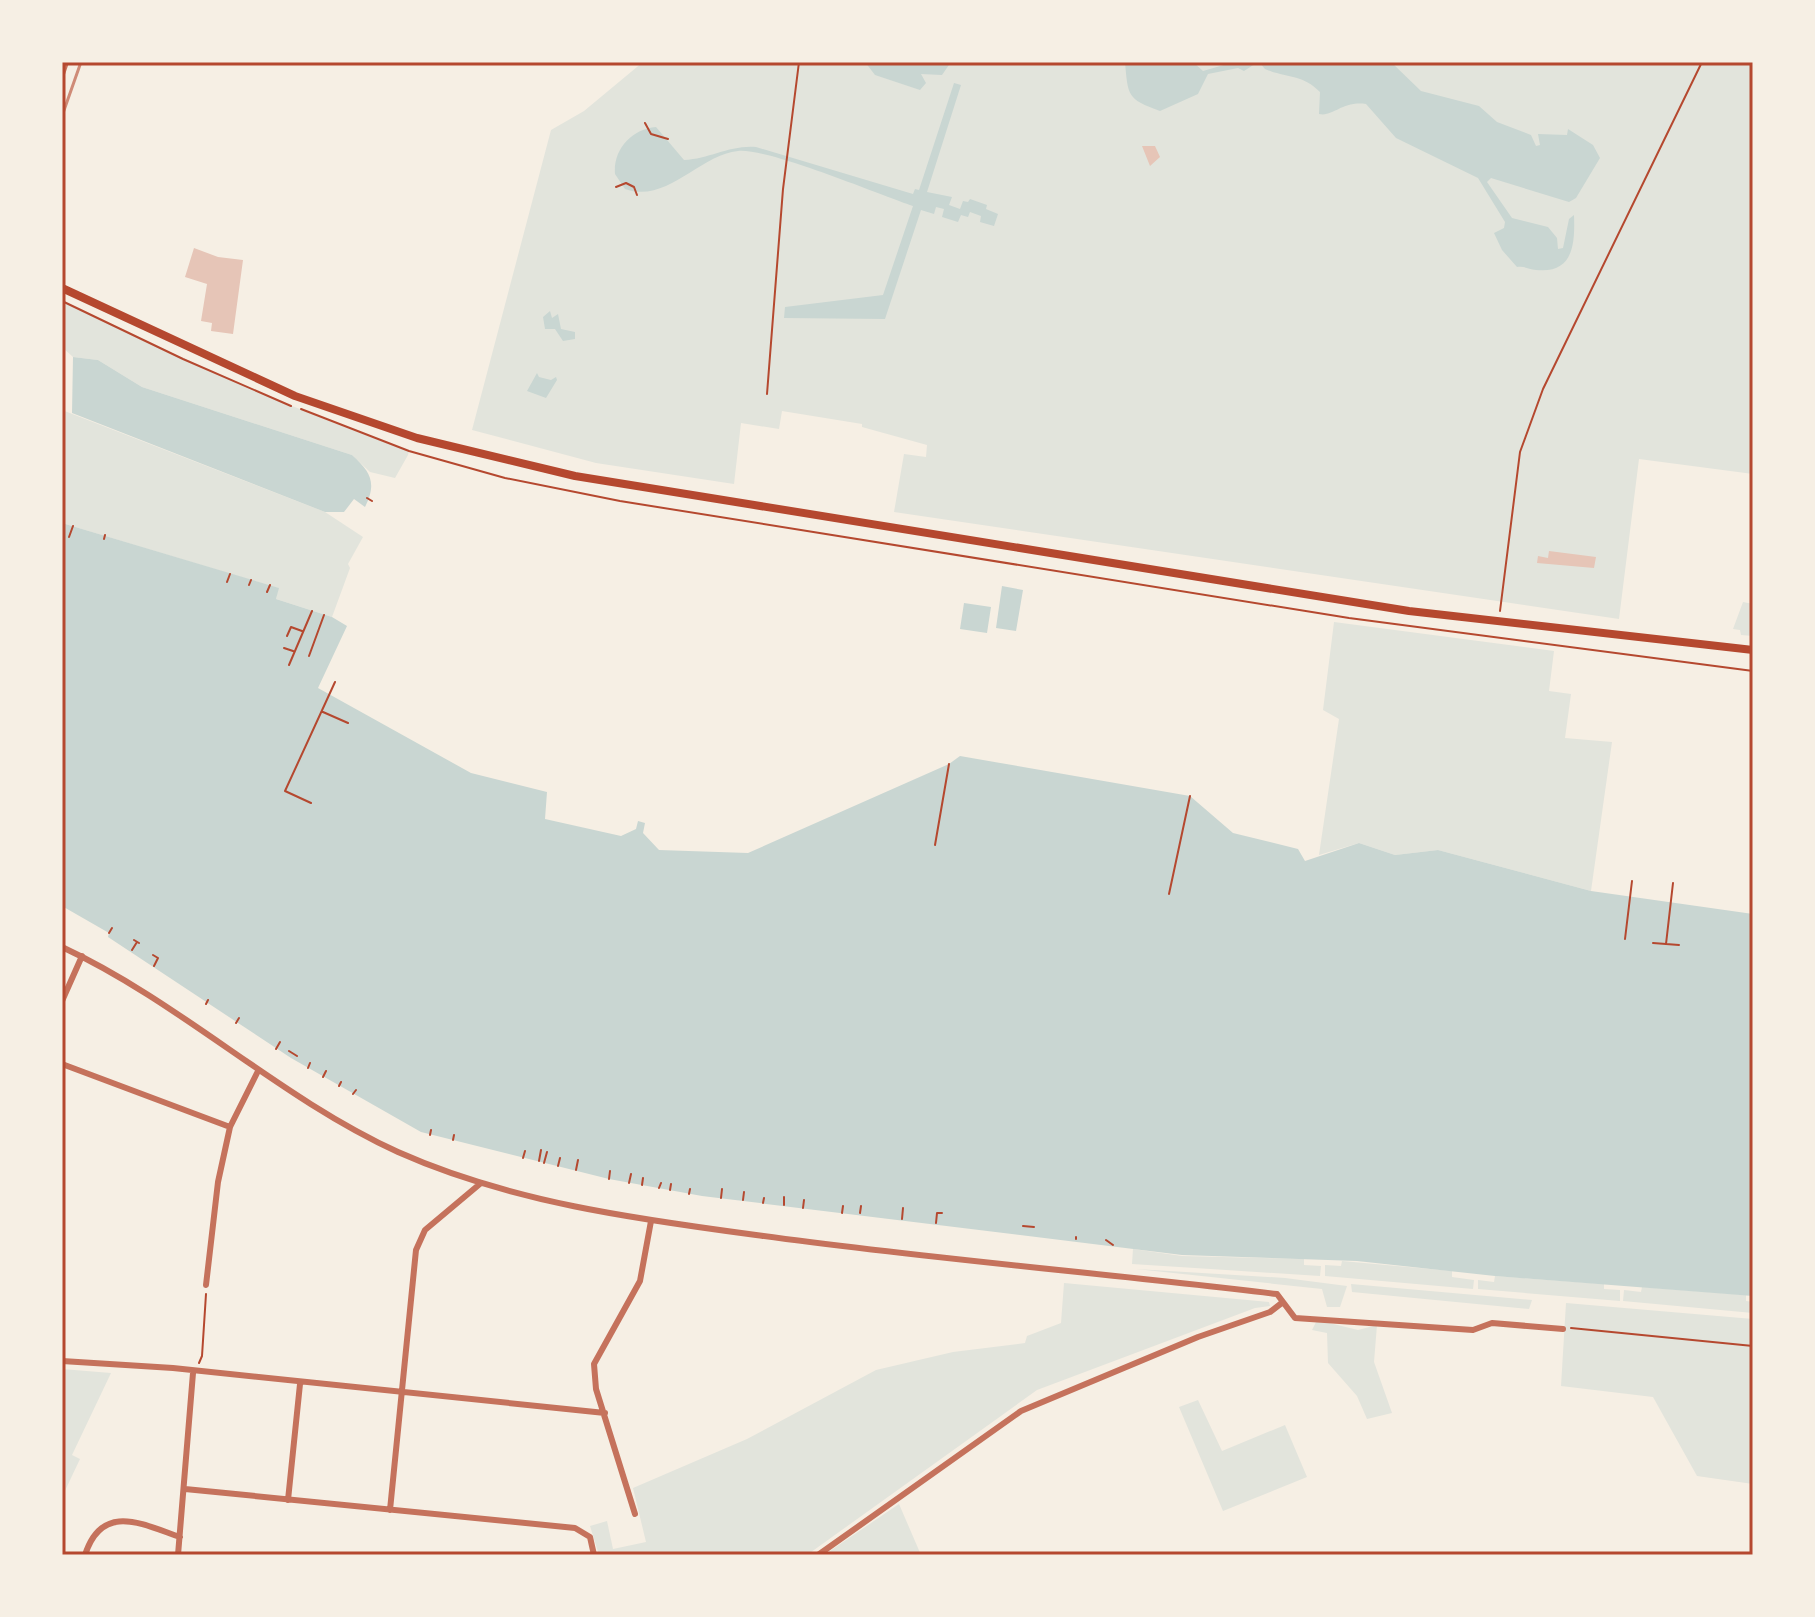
<svg xmlns="http://www.w3.org/2000/svg" width="1815" height="1617" viewBox="0 0 1815 1617" font-family="'PT Sans',sans-serif">
  <style>
    .green { fill: #e2e4dc }
    .water { fill: #c9d6d2 }
    .building { fill: #e6c5b7 }
    .lines { fill: none; stroke-linecap: round; stroke-linejoin: round }
    .path { stroke: #b5482f; stroke-width: 2 }
    .minor { stroke: #c5725c; stroke-width: 6 }
    .secondary { stroke: #b5482f; stroke-width: 8 }
    .rail { stroke: #cf8b77; stroke-width: 3 }
    .neatline { fill: none; stroke: #b5482f; stroke-width: 3 }
  </style>
  <rect width="100%" height="100%" fill="#f6efe4"/>
  <path class="green" d="M643,62H1753V474L1639,459L1619,619L894,512L904,454L926,457L927,445L862,427V424L782,411L779,429L741,423L734,484L596,463L472,430L551,130L584,111Z
    M62,301C176,356 290,409 409,451L408,455L395,478L370,472L352,455L142,387L98,360L73,357L62,347Z
    M62,410L325,512L363,537L348,564L350,568L332,617L276,599L278,588L62,523Z
    M1743,602L1753,604V636L1741,635L1740,630L1733,629Z
    M1334,622L1554,651L1549,691L1571,694L1565,738L1612,742L1591,891L1438,850L1395,855L1359,843L1319,855L1339,719L1323,710Z
    M1133,1249L1182,1256L1304,1259V1265L1321,1266L1320,1276L1132,1264Z
    M1342,1261L1452,1271V1277L1474,1280L1473,1289L1325,1276V1265L1341,1266Z
    M1136,1269L1285,1278L1347,1286L1340,1307H1327L1322,1289Z
    M1495,1276L1604,1284V1289L1620,1290V1301L1478,1289V1280L1494,1282Z
    M1064,1283L1269,1302L1270,1306L1255,1308L1037,1390L807,1555H599L590,1526L607,1521L613,1549L646,1542L633,1488L747,1439L876,1370L953,1352L1025,1343L1027,1336L1061,1323Z
    M1351,1284L1532,1300L1529,1309L1352,1292Z
    M1642,1287L1746,1295V1301L1753,1302V1313L1623,1301L1624,1290L1641,1292Z
    M1566,1303L1753,1319V1484L1697,1476L1653,1397L1561,1386Z
    M1317,1320L1358,1330L1377,1325L1374,1362L1392,1413L1367,1419L1357,1396L1328,1363L1327,1333L1312,1330Z
    M62,1369L111,1373L72,1455L80,1459L62,1497Z
    M1198,1400L1222,1451L1285,1425L1307,1477L1223,1511L1179,1407Z
    M899,1504L921,1555H824Z"/>
  <path class="water" d="M865,62H951L942,75L921,74L926,83L920,90L875,75Z
    M1125,62H1193L1203,71L1234,62H1258L1244,71L1238,68L1208,74L1198,94L1160,111C1127,99 1128,96 1125,62Z
    M1259,62H1391L1421,91L1479,106L1497,122L1531,135L1536,146L1540,145L1538,134L1567,135L1568,129L1593,145L1600,158L1576,198L1569,202L1491,178L1487,182L1512,218L1548,227L1557,238L1558,249L1563,248L1569,219L1574,215C1575,243 1574,274 1536,270C1528,269 1525,266 1517,267L1502,250L1494,233L1504,228L1505,222L1478,178L1396,138L1366,104C1341,101 1334,117 1319,114L1320,92C1303,74 1286,78 1265,69Z
    M954,83L961,85L927,192L952,197L949,205L960,209L963,201L968,202L970,199L987,205L986,209L998,214L994,226L980,222L981,216L970,212L968,217L961,215L958,222L942,217L944,209L936,207L934,214L921,210L885,319L784,318L785,307L883,295L913,206C877,194 769,148 738,151C699,155 667,204 625,189L615,174C613,149 632,129 656,127L684,160C710,159 729,145 756,147L913,194L915,189L919,190Z
    M550,311L552,318L558,314L561,329L575,332V339L563,341L555,329H545L543,317Z
    M73,357L98,360L142,387L352,455C371,472 377,483 365,507L354,499L344,512H325L72,413Z
    M537,373L539,377L551,380L556,377L557,380L546,398L527,391Z
    M62,523L279,588L276,599L332,617L347,626L318,688L471,773L547,792L545,819L621,836L636,829L638,821L645,823L643,833L659,850L748,853L949,764L960,756L1190,796L1233,833L1298,849L1305,861L1359,843L1395,855L1438,850L1591,891L1753,914V1296L1495,1276L1357,1261L1182,1255L702,1196L609,1179L421,1132L291,1058L108,937L109,933L62,906Z
    M1002,586L1023,590L1016,631L996,628Z
    M964,603L991,607L987,633L960,629Z"/>
  <path class="building" d="M1142,146H1155L1160,157L1150,166Z
    M194,248L218,257L243,260L233,334L211,331L212,323L201,321L207,284L185,277Z
    M1549,551L1596,557L1594,568L1537,563L1538,556L1548,558Z"/>
  <g class="lines">
    <path class="path" d="M645,123L651,134L668,139
      M616,187L626,183L634,187L637,195
      M62,301L183,359L291,406
      M767,394L783,189L799,62
      M301,409L409,451L505,478L620,501L1349,618L1753,671
      M367,498L372,501
      M69,537L73,526
      M104,539L105,535
      M227,582L230,574
      M249,585L251,580
      M267,592L270,585
      M1500,611L1520,452L1543,389L1702,62
      M287,636L291,627L302,631
      M284,648L293,651
      M309,656L324,615
      M289,665L312,611
      M323,712L348,723
      M311,803L285,791L335,682
      M935,845L949,764
      M1169,894L1190,796
      M109,933L112,928
      M1625,939L1632,881
      M134,940L139,943
      M1653,943L1679,945
      M1666,944L1673,883
      M132,950L137,942
      M153,955L158,958L154,966
      M206,1004L208,1000
      M236,1023L239,1018
      M276,1049L280,1042
      M289,1051L297,1056
      M308,1068L310,1063
      M323,1077L326,1071
      M339,1086L341,1082
      M353,1094L356,1090
      M430,1135L431,1130
      M453,1140L454,1135
      M523,1158L525,1151
      M539,1161L541,1150
      M544,1163L547,1152
      M558,1166L560,1158
      M576,1170L578,1160
      M609,1179L610,1171
      M629,1183L631,1174
      M642,1185L643,1178
      M659,1188L661,1183
      M670,1190L671,1184
      M689,1194L690,1189
      M721,1198L722,1189
      M743,1200L744,1192
      M763,1203L764,1198
      M784,1205V1197
      M803,1208L804,1200
      M842,1213L843,1206
      M860,1213L861,1206
      M902,1219L903,1208
      M936,1223L937,1213H942
      M1023,1226L1034,1227
      M1076,1239V1237
      M1106,1240L1113,1245
      M1571,1328L1753,1346
      M199,1363L202,1356L206,1294"/>
    <path class="minor" d="M62,74L66,62
      M62,947C182,1003 278,1097 398,1152C510,1202 636,1219 756,1235C929,1259 1103,1273 1277,1294L1295,1318L1473,1330L1492,1323L1563,1329
      M62,1001L82,956
      M62,1064L230,1127
      M206,1285L218,1182L230,1127L258,1071
      M62,1361L173,1368L605,1413
      M185,1489L575,1528L590,1537L594,1555
      M288,1500L300,1384
      M390,1510L416,1250L425,1230L481,1183
      M635,1514L596,1389L594,1364L640,1281L651,1221
      M85,1555C102,1502 142,1524 180,1537
      M178,1555L193,1373
      M818,1555L1021,1411L1198,1337L1270,1312L1283,1302"/>
    <path class="secondary" d="M62,288L295,396L417,438L575,476L1409,611L1753,650"/>
    <path class="rail" d="M62,116L81,62"/>
  </g>
  <rect width="1815" height="1617" fill="none" stroke="#f6efe4" stroke-width="128"/>
  <rect x="64" y="64" width="1687" height="1489" class="neatline"/>
</svg>
